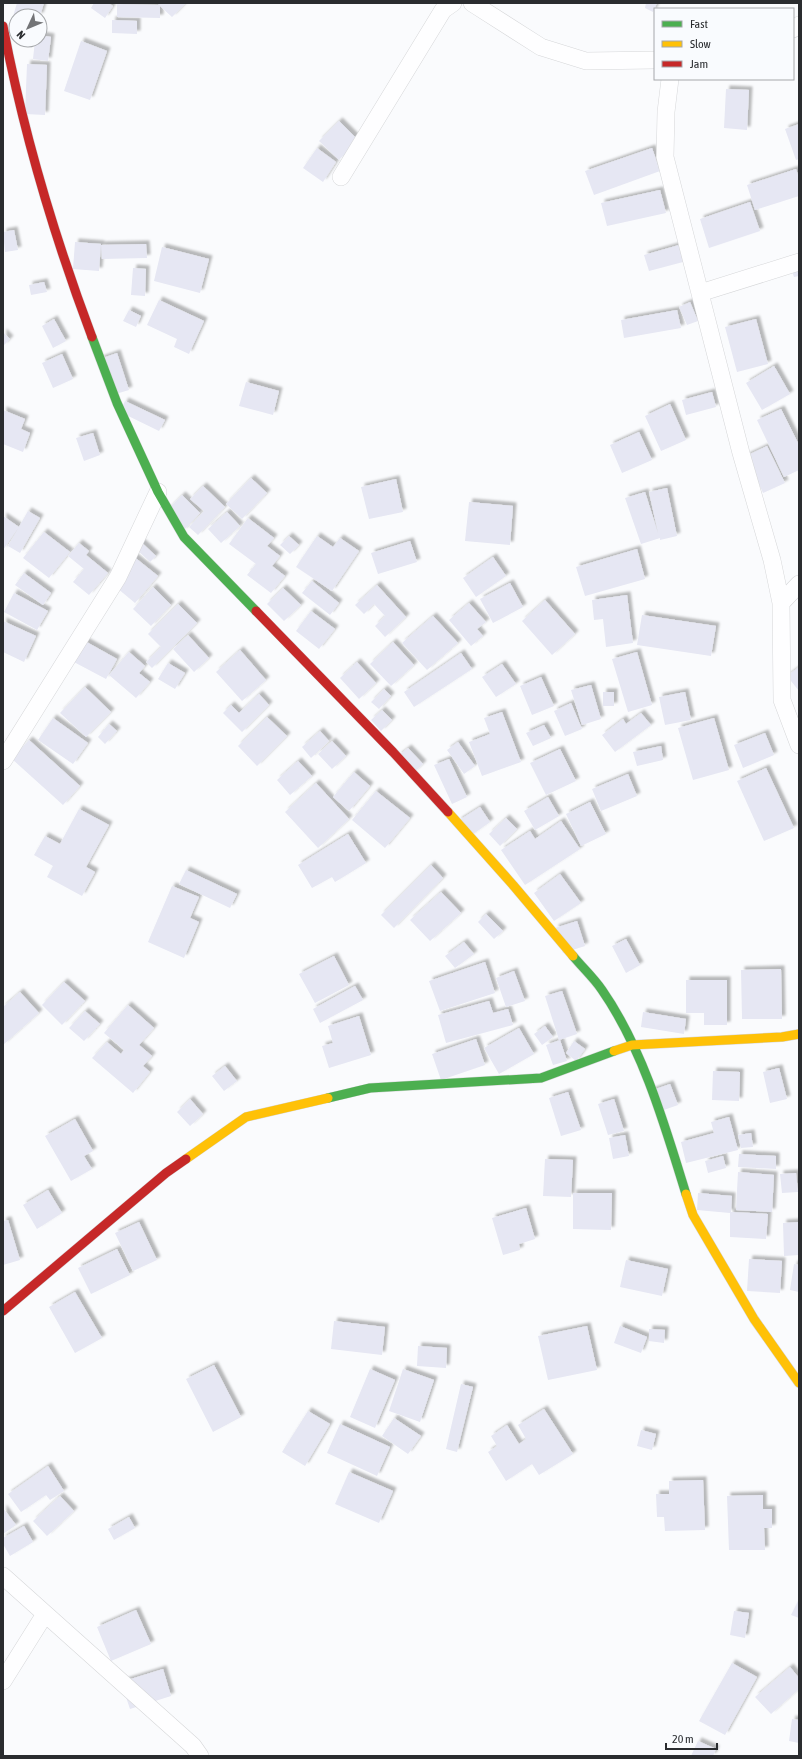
<svg xmlns="http://www.w3.org/2000/svg" width="802" height="1759" viewBox="0 0 802 1759" font-family="'Asap Condensed',sans-serif">
  <style>
    .building { fill: #e6e7f3; filter: url(#shadow) }
    .lines { fill: none; stroke-linecap: round; stroke-linejoin: round }
    .street-casing { stroke: #d6d7d9; stroke-width: 18 }
    .fast-casing { stroke: #d6d7d9; stroke-width: 10 }
    .slow-casing { stroke: #d6d7d9; stroke-width: 10 }
    .jam-casing { stroke: #d6d7d9; stroke-width: 10 }
    .street { stroke: #fefeff; stroke-width: 17 }
    .fast { stroke: #4caf50; stroke-width: 9 }
    .slow { stroke: #ffc107; stroke-width: 9 }
    .jam { stroke: #c62828; stroke-width: 9 }
  </style>
  <defs>
    <filter id="shadow"><feDropShadow dx="3.5" dy="-3.5" stdDeviation="1" flood-color="#0004"/></filter>
  </defs>
  <rect width="100%" height="100%" fill="#fafbfd"/>
  <path class="building" d="M17,3H44L40,16H16V21L12,20Z
    M94,3H108L113,6L105,18L91,8Z
    M157,3H186L172,17L160,6V18L117,17V4L159,5Z
    M646,3H657L653,12L645,8Z
    M112,20L137,21V34L112,33Z
    M40,35L51,37L48,61L33,59L35,40H40Z
    M81,41L107,51L90,100L64,91Z
    M27,64L47,65L45,115L25,114Z
    M726,89L749,90L747,130L724,128Z
    M339,121L358,140L339,160L319,141Z
    M799,124V159L796,160L785,129Z
    M317,148L336,162L323,182L303,168Z
    M652,148L660,171L594,195L585,171Z
    M796,169L799,178V196L755,210L747,185Z
    M660,190L666,213L607,226L601,203Z
    M750,202L760,231L709,248L700,219Z
    M14,230L18,250L5,252L3,232Z
    M75,242L101,244L99,271L73,269Z
    M146,244L147,258L102,259L101,245Z
    M679,245L683,262L649,271L644,255Z
    M162,247L209,259L200,293L154,281Z
    M799,258V276L794,277L789,262Z
    M133,268L146,269L145,296L131,295Z
    M44,282L47,292L31,295L29,285Z
    M159,300L204,321L189,354L174,347L177,339L147,325Z
    M690,302L698,321L687,325L679,307Z
    M129,310L141,316L136,327L123,321Z
    M677,310L681,328L624,338L621,320Z
    M54,319L66,341L53,348L42,326Z
    M756,319L768,364L737,372L725,327Z
    M3,332L10,339L3,346Z
    M117,353L129,390L112,395L100,359Z
    M62,354L73,379L53,388L42,363Z
    M774,366L790,394L762,410L746,383Z
    M246,382L279,391L273,415L239,406Z
    M712,392L716,407L686,415L682,400Z
    M125,401L165,420L159,431L120,412Z
    M670,404L686,440L661,451L645,416Z
    M781,409L799,445V470L784,477L757,420Z
    M3,410L25,419L21,429L30,433L23,452L3,444Z
    M639,432L652,460L622,473L610,445Z
    M93,433L100,455L84,461L76,438Z
    M767,446L785,483L763,493L746,456Z
    M251,478L267,493L242,519L226,504Z
    M396,479L403,512L369,519L361,487Z
    M203,486L225,507L198,535L189,527L204,511L190,499Z
    M667,488L677,536L660,540V538L641,544L625,498L645,492L658,533L649,492Z
    M182,495L200,513L183,531L165,513Z
    M469,502L513,506L510,545L465,541Z
    M28,511L40,518L20,553L8,546Z
    M227,512L240,526L221,543L208,529Z
    M3,516L19,527L3,550Z
    M248,518L274,538L267,546L280,556L272,566L285,576L271,593L247,575L256,564L229,544Z
    M44,532L70,552L49,578L23,558Z
    M289,536L299,545L290,554L280,545Z
    M317,536L333,547L340,538L359,551L332,591L296,567Z
    M410,541L417,562L378,574L371,553Z
    M141,542L156,556L150,562L135,548Z
    M79,543L89,551L86,555L108,573L89,595L73,582L84,569L68,556Z
    M637,549L645,579L585,596L576,567Z
    M133,556L158,576L135,603L111,583Z
    M493,557L506,576L476,597L463,578Z
    M24,573L51,593L43,605L15,585Z
    M312,581L339,603L330,615L302,593Z
    M510,583L523,607L493,623L480,599Z
    M377,585L406,617L385,637L375,626L385,616L374,604L364,614L355,605Z
    M153,587L171,605L151,626L133,609Z
    M283,588L301,605L284,621L267,604Z
    M14,593L48,611L37,630L4,612Z
    M627,595L633,643L606,647L603,619L594,620L592,600Z
    M545,600L575,634L552,655L522,621Z
    M469,603L486,622L477,629L483,636L471,646L449,620Z
    M178,604L197,623L152,668L146,662L161,647L148,634Z
    M311,611L335,629L319,649L296,631Z
    M642,615L716,626L711,656L637,645Z
    M433,616L458,643L427,670L402,643Z
    M3,621L36,636L24,662L3,652Z
    M188,635L209,658L194,672L173,649Z
    M83,640L117,659L106,679L72,661Z
    M393,642L414,665L391,686L370,664Z
    M240,650L266,680L242,701L216,672Z
    M129,652L145,666L139,673L150,682L136,698L109,675Z
    M637,652L652,705L628,712L612,659Z
    M461,653L472,669L414,707L404,692Z
    M357,662L376,683L359,699L340,678Z
    M168,663L185,673L175,689L158,679Z
    M502,664L516,684L496,697L482,677Z
    M799,667V691L787,676Z
    M541,677L554,706L532,715L520,686Z
    M591,685L601,719L582,725L571,690Z
    M85,687L111,712L86,737L60,713Z
    M384,689L391,696L379,709L371,702Z
    M603,692H614V706H603Z
    M685,692L691,720L665,725L659,697Z
    M259,694L269,705L242,732L223,713L231,705L239,713Z
    M571,703L582,729L565,736L554,711Z
    M382,710L392,720L381,731L371,720Z
    M502,712L521,762L482,776L469,742L490,734L484,718Z
    M641,713L651,725L615,752L602,735L623,719L626,724Z
    M267,717L287,736L257,766L238,746Z
    M53,718L88,743L73,764L38,740Z
    M714,718L729,770L693,780L678,728Z
    M109,724L117,731L105,744L98,737Z
    M544,725L551,738L533,746L526,733Z
    M320,731L329,741L311,758L302,747Z
    M765,733L774,755L743,768L734,745Z
    M29,740L80,786L63,805L12,759Z
    M332,741L346,756L332,769L318,754Z
    M458,742L475,766L464,774L447,750Z
    M661,746L663,760L637,766L633,752Z
    M408,748L423,764L413,773L398,756Z
    M560,749L576,781L546,795L530,763Z
    M449,759L467,797L452,804L434,765Z
    M298,761L312,776L290,795L277,780Z
    M766,768L794,828L764,841L737,781Z
    M354,772L370,786L349,811L333,797Z
    M628,774L637,796L601,811L592,789Z
    M316,783L349,819L318,848L285,812Z
    M376,791L410,818L385,848L352,820Z
    M548,797L559,816L535,830L524,811Z
    M590,802L606,834L581,846L566,814Z
    M480,807L490,822L469,837L458,821Z
    M79,809L109,825L86,867L95,872L82,896L47,877L53,866L34,855L45,836L60,844Z
    M506,818L517,829L500,846L489,834Z
    M561,821L580,849L525,885L501,850L530,831L535,839Z
    M348,834L366,863L335,882L332,877L312,888L298,865Z
    M431,865L443,878L394,928L381,915Z
    M186,870L237,894L230,908L179,884Z
    M560,874L581,903L554,921L534,893Z
    M172,886L199,897L190,918L199,922L184,958L148,942Z
    M441,892L461,913L430,941L410,920Z
    M486,914L503,931L494,939L478,922Z
    M577,921L585,946L563,953L555,928Z
    M626,939L640,965L626,973L612,946Z
    M464,942L474,954L455,968L445,956Z
    M334,956L349,985L315,1003L299,974Z
    M485,962L495,993L440,1011L429,981Z
    M781,969L782,1019H742L741,970Z
    M514,971L525,1001L506,1007L496,978Z
    M686,980H727V1025H704V1013H686Z
    M64,982L85,1001L62,1025L42,1005Z
    M355,986L363,1000L320,1023L313,1009Z
    M562,991L577,1034L559,1040L545,996Z
    M20,992L39,1013L3,1045V1007Z
    M489,1001L493,1013L508,1009L513,1025L446,1043L438,1015Z
    M128,1005L154,1028L139,1045L152,1056L143,1066L150,1072L133,1093L92,1058L107,1042L121,1054L124,1050L104,1033Z
    M85,1011L100,1024L84,1041L69,1028Z
    M643,1012L686,1019L684,1034L641,1027Z
    M359,1016L371,1055L329,1068L322,1046L333,1043L328,1026Z
    M545,1026L553,1037L542,1045L534,1034Z
    M519,1028L534,1054L499,1074L484,1048Z
    M476,1039L485,1065L441,1080L432,1054Z
    M560,1040L567,1061L553,1065L546,1045Z
    M574,1041L585,1049L576,1061L566,1053Z
    M225,1066L237,1081L224,1091L212,1076Z
    M779,1068L787,1099L770,1103L763,1072Z
    M713,1071L740,1072L739,1101L712,1100Z
    M670,1084L678,1105L658,1112L650,1091Z
    M568,1092L581,1130L561,1136L549,1098Z
    M190,1099L203,1114L190,1126L177,1112Z
    M614,1099L624,1131L608,1135L598,1104Z
    M729,1117L738,1150L686,1163L681,1142L714,1133L711,1122Z
    M75,1119L93,1151L84,1156L92,1169L71,1181L45,1136Z
    M751,1133L753,1147L741,1148L738,1135Z
    M625,1135L629,1156L613,1159L609,1138Z
    M739,1154L776,1156V1169L738,1167Z
    M723,1156L726,1168L708,1173L705,1161Z
    M545,1159L573,1160L571,1197L543,1196Z
    M738,1172L774,1175L772,1212L736,1210Z
    M796,1173L798,1192L782,1193L780,1174Z
    M48,1190L62,1213L37,1229L23,1205Z
    M573,1193H612L611,1230L573,1229Z
    M698,1193L732,1196L731,1212L768,1214L766,1239L730,1237V1213L697,1210Z
    M526,1208L535,1239L519,1244L520,1250L503,1255L492,1218Z
    M8,1220L20,1260L3,1265V1221Z
    M139,1222L157,1260L133,1271L115,1233Z
    M799,1222V1255L784,1256L783,1223Z
    M117,1249L130,1275L91,1294L78,1268Z
    M749,1259L782,1261L780,1293L747,1291Z
    M626,1260L668,1269L662,1296L620,1287Z
    M794,1264L799,1265V1292L790,1290Z
    M75,1292L102,1338L75,1353L49,1307Z
    M334,1321L385,1327L382,1355L331,1349Z
    M587,1326L597,1370L548,1380L538,1336Z
    M620,1326L647,1337L641,1353L614,1343Z
    M649,1329L665,1330L664,1343L649,1341Z
    M418,1346L447,1348L446,1368L417,1366Z
    M214,1365L241,1417L213,1432L186,1379Z
    M370,1369L395,1380L375,1428L350,1417Z
    M403,1369L434,1380L420,1422L389,1411Z
    M461,1384L473,1387L457,1452L446,1449Z
    M544,1409L573,1454L539,1475L532,1464L506,1481L488,1452L497,1446L491,1436L507,1425L519,1444L526,1439L518,1425Z
    M308,1411L330,1424L305,1466L282,1452Z
    M394,1418L421,1436L408,1454L382,1436Z
    M340,1424L390,1447L377,1476L327,1453Z
    M641,1430L656,1434L652,1450L637,1446Z
    M48,1466L64,1491L50,1500L46,1495L21,1512L8,1494Z
    M349,1472L393,1491L379,1523L335,1504Z
    M703,1480L705,1530L665,1531L664,1517H657L656,1494H669V1481Z
    M763,1495V1509H772V1528H764L765,1550H729L727,1496Z
    M60,1496L74,1511L47,1536L33,1521Z
    M3,1508L16,1525L3,1534Z
    M129,1517L135,1528L114,1540L108,1529Z
    M24,1526L33,1542L10,1556L3,1544V1538Z
    M799,1599V1618L791,1615Z
    M136,1610L151,1644L111,1661L97,1627Z
    M734,1611L749,1613L745,1638L730,1635Z
    M732,1663L757,1677L725,1735L699,1721Z
    M790,1667L799,1678V1689L771,1714L755,1697Z
    M163,1669L171,1696L130,1709L121,1682Z
    M792,1719L799,1720V1743L789,1741Z
    M698,1741L716,1749L713,1756H691Z"/>
  <g class="lines">
    <defs>
      <path id="street" d="M472,3L541,47L586,61L655,60
        M793,29L799,25
        M670,79L666,112L665,157L741,453L772,560L781,603L782,700L799,745
        M341,177L443,10L453,3
        M700,293L799,262
        M781,603L799,584
        M3,761L118,577L158,492
        M3,1576L193,1746L200,1756
        M3,1681L45,1614"/>
      <path id="fast" d="M92,337L117,403L158,492L184,537L256,611
        M573,956C582,967 594,978 602,990C643,1049 665,1126 686,1194
        M328,1098L370,1088L541,1078L614,1051"/>
      <path id="slow" d="M448,812L513,885L573,956
        M614,1051L632,1045L782,1037L799,1034
        M186,1159L246,1117L328,1098
        M686,1194L693,1215L754,1319L799,1383"/>
      <path id="jam" d="M3,26C23,131 54,236 92,337
        M256,611L393,752L448,812
        M3,1311L166,1173L186,1159"/>
    </defs>
    <use href="#street" class="street-casing"/>
    <use href="#fast" class="fast-casing"/>
    <use href="#slow" class="slow-casing"/>
    <use href="#jam" class="jam-casing"/>
    <use href="#street" class="street"/>
    <use href="#fast" class="fast"/>
    <use href="#slow" class="slow"/>
    <use href="#jam" class="jam"/>
  </g>
  <rect width="802" height="1759" fill="none" stroke="#2a2c2f" stroke-width="8"/>
  <rect x="654" y="8" width="140" height="72" fill="#f9fbfe" stroke="#a6a8ab"/>
  <rect x="662" y="21" width="20" height="6" fill="#4caf50" stroke="#a6a8ab"/>
  <text x="690" y="28" font-size="12" fill="#2a2c2f">Fast</text>
  <rect x="662" y="41" width="20" height="6" fill="#ffc107" stroke="#a6a8ab"/>
  <text x="690" y="48" font-size="12" fill="#2a2c2f">Slow</text>
  <rect x="662" y="61" width="20" height="6" fill="#c62828" stroke="#a6a8ab"/>
  <text x="690" y="68" font-size="12" fill="#2a2c2f">Jam</text>
  <g transform="translate(28 28) rotate(226)"><circle r="19" fill="#f9fbfe" stroke="#a6a8ab"/>
  <path d="M0-3L7 15L0 10L-7 15Z" fill="#737477"/>
  <text y="-6" font-size="11" font-weight="bold" text-anchor="middle" fill="#2a2c2f">N</text>
  </g>
  <path d="M666 1743v6h51v-6" fill="none" stroke="#2a2c2f" stroke-width="2"/>
  <text x="672" y="1743" font-size="12" fill="#2a2c2f" stroke="#f9fbfe" stroke-width="3" paint-order="stroke">20 m</text>
</svg>
